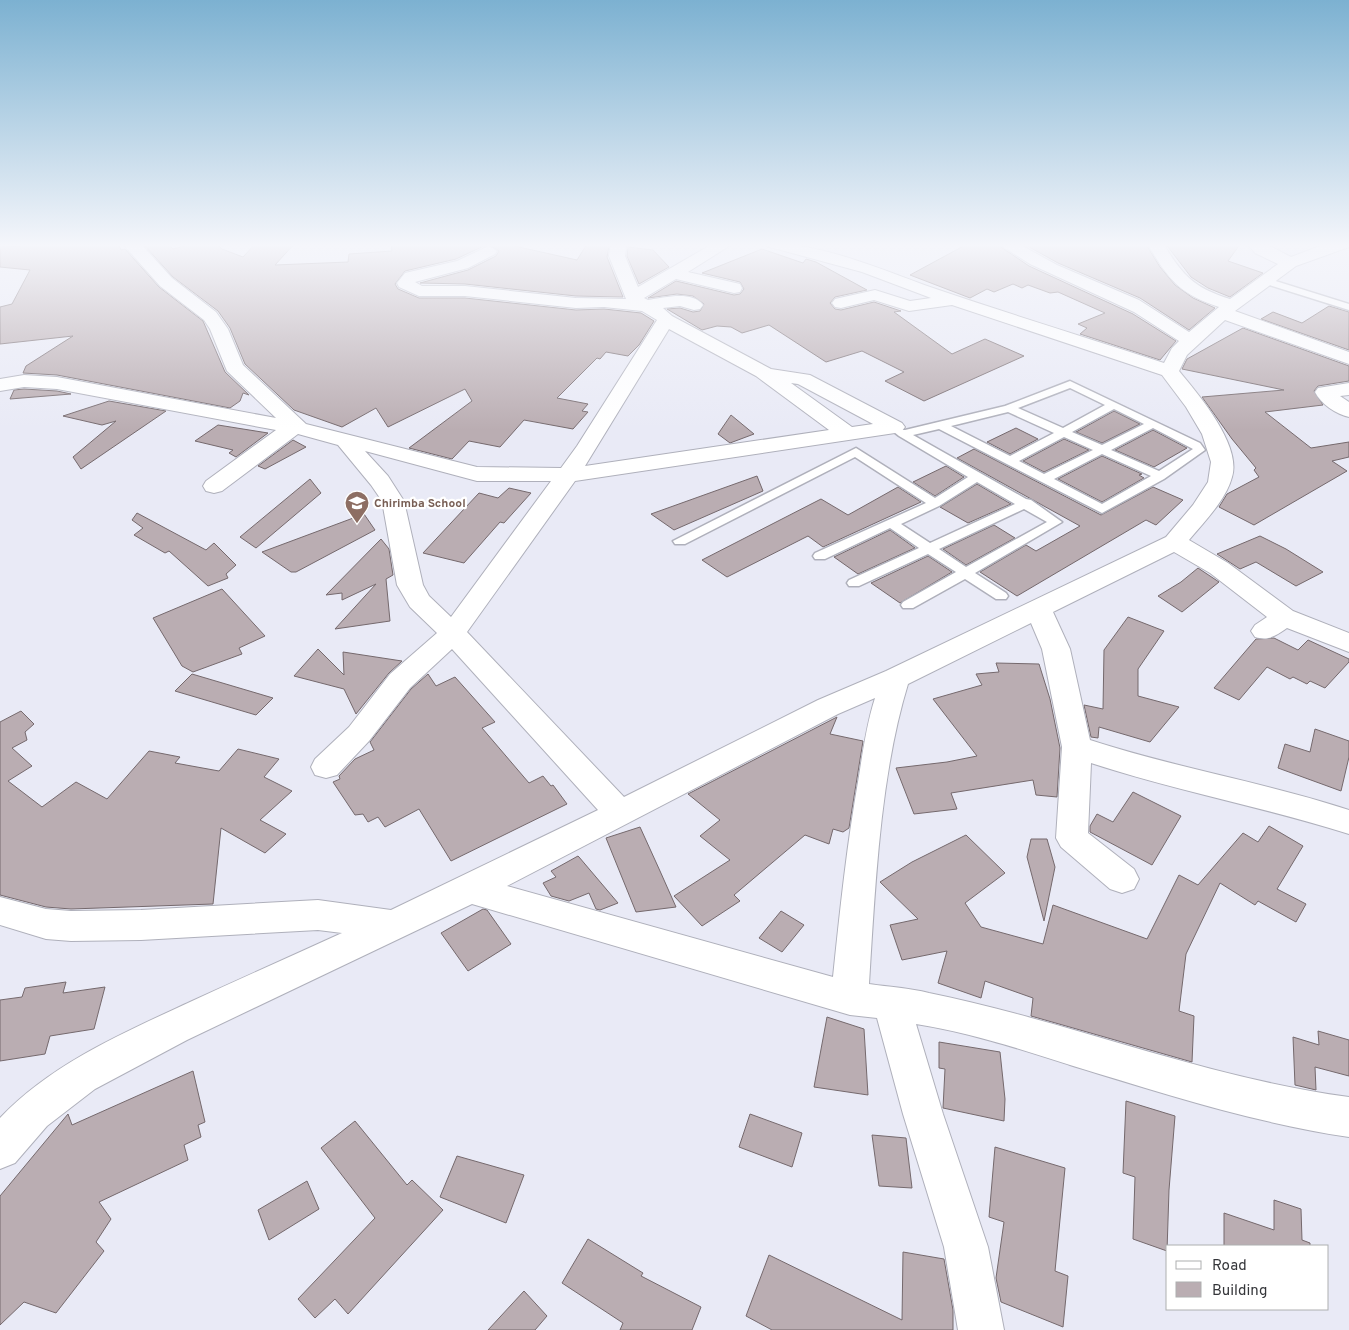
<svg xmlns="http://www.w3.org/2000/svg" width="1349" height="1330" viewBox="0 0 1349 1330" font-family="Overpass,sans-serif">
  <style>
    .building { fill: #baadb2; stroke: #75696d }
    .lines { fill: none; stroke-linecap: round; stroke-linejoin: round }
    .lane-casing { stroke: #afb0bb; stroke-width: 3 }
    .street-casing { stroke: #afb0bb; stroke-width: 2 }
    .lane { fill: #fff; fill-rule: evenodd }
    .street { fill: #fff; fill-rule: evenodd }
    .labels { text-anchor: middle; stroke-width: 4.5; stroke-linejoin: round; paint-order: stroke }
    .education-label { font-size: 12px; font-weight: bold; fill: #785e54; stroke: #fff; text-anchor: start }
  </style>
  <rect width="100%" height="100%" fill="#e9eaf6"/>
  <path class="building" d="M32,243H118L121,250L125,249L159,287L203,321L225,372L249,395L243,393L240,401L230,408L57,375L23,373L26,366L73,336L0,344V307L12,304L30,270L0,267V246L30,247Z
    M151,243H168L173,249L196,243H216L222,249L243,257L256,243H295L275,265L348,262L349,254L392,251L391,243H501L577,260L587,244L609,246L607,257L623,297L576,296L465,284L420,283L468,270L496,256L499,251L488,244L456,259L405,271L395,284L398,289L419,298H465L576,310L604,309L641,313L654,321L639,345L628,356L606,352L600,359L597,358L557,398L588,404L582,411L588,412L573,429L524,420L500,447L469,441L452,459L409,448L472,401L465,389L388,427L376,408L342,427L294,410L245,364L230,328L218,311L173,277L144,245Z
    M969,243H995L1029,266L1133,314L1176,341L1160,360L1080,334L1087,328L1078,324L1105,313L1058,292L1050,293L1028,285L1022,288L1013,284L994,292L987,289L970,298L910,275Z
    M1022,243H1145L1160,267L1175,285L1193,298L1215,308L1189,330L1140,298L1058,263Z
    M1165,243H1241L1228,261L1263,273L1230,297L1208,288L1191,277Z
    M628,247L653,250L669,267L639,284L627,256Z
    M762,249L803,263L806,259L816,262L867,290L835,297L830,303L835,309L841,310L874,302L901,311L894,312L952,354L985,339L1024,356L924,401L885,381L904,372L862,351L826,362L769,325L742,333L731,327L717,326L702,330L667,309L680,308L693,312L700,311L704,304L693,296L677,294L648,298L676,281L734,295L740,294L744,289L740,282L702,273Z
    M1329,306L1349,312V350L1261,319L1273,312L1302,323Z
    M1243,328L1349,366V381L1318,386L1314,391L1323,405L1265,412L1311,448L1349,442V457L1332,461L1347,471L1254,525L1219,507L1227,494L1259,477L1254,470L1256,468L1232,439L1202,397L1284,390L1182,369L1187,359Z
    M24,389L57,391L71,394L10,399L14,390Z
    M109,401L166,411L81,469L73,457L116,421L102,425L63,416Z
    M1114,411L1140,424L1102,443L1076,432Z
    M731,415L754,434L730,443L718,434Z
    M218,425L268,433L236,457L229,453L233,450L195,441Z
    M1016,428L1038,439L1010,454L987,442Z
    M1153,430L1187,448L1154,467L1115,450Z
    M1064,439L1089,450L1044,472L1023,461Z
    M293,440L306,447L265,469L258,466Z
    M974,449L1101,515L1153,487L1183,500L1156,525L1146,520L1017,596L980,572L1026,545L1036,551L1080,526L957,458Z
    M1102,456L1142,474L1139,475L1144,478L1102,502L1058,479Z
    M946,466L964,477L935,496L913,482Z
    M757,476L763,491L674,530L651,514Z
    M310,479L321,493L256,548L240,537Z
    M977,484L1011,504L968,523L940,507Z
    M898,487L921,502L823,547L808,536L727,577L702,560L821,499L848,515Z
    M509,488L531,493L504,523L500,522L464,563L423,553L479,493L498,498Z
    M137,513L206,550L214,543L236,565L226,574L228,578L208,586L169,551L165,553L134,535L143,528L132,520Z
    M364,514L375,530L296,572H291L262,552Z
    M994,525L1015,538L966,565L943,549Z
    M890,530L915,548L858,574L834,557Z
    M1260,536L1286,549L1323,572L1296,586L1256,562L1240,569L1217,554Z
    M381,539L389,549L393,575L386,579L390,621L335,629L376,584L342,600V593L326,595Z
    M928,556L952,572L900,603L871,583Z
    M1198,568L1219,582L1182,612L1158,596L1181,582Z
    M222,589L265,636L239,648L242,654L193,672L182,666L153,618Z
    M1128,617L1164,631L1138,669V696L1179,707L1150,742L1099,727L1098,738L1091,737L1084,705L1103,709L1104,650Z
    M1274,638L1298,650L1308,640L1349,659V662L1325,688L1310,681L1307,684L1293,677L1290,679L1267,667L1239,700L1214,688L1256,639Z
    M318,649L344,675L343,652L402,661L389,673L356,714L344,689L294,676Z
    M996,663L1039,664L1050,699L1060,748L1057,797L1036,795L1033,780L951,793L957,809L914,814L896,768L947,762L977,756L933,699L982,685L976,674L999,672Z
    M192,674L273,698L256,715L175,691Z
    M428,674L436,686L455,677L495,722L482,728L529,783L543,776L551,786L553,785L567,804L451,861L419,809L385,827L378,817L368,822L363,814L355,815L333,782L340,779L339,776L355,759L374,750L370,742L411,689Z
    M21,711L34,724L25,732L27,740L12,748L32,766L8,781L42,807L76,782L107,799L149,751L180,757L175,763L219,771L238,749L279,759L264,777L292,791L260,820L286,834L265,853L221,828L213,904L71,909L46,907L0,895V722Z
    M837,717L830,734L863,741L849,828L843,832L833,829L829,844L805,835L734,895L740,901L702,926L674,896L730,860L700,836L720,820L688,794Z
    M1315,729L1349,741V757L1341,791L1278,768L1285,744L1310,752Z
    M1133,792L1181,816L1152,865L1090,832V826L1097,814L1113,822Z
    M1269,826L1303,846L1277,889L1306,904L1296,922L1258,901L1255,905L1220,883L1186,954L1179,1011L1194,1016L1192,1062L1031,1016L1033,998L985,981L981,998L938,983L947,951L902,960L890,925L918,919L880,882L912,862L966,835L1005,873L965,903L981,927L1043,944L1053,905L1147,939L1179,875L1198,885L1243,833L1258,842Z
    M640,827L660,871L676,907L636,912L606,838Z
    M1031,839H1047L1055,867L1044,921L1027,857Z
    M578,856L579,857L618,903L600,910L596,909L589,893L569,901L551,896L543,883L556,877L551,871Z
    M483,909L487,910L511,944L468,971L441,933Z
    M781,911L804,925L782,952L759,938Z
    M66,982L63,993L105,987L94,1029L50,1036L45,1054L0,1061V1000L22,997L25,988Z
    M827,1017L864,1029L868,1095L814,1087Z
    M1318,1031L1349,1040V1076L1315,1067L1316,1090L1295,1085L1293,1037L1319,1045Z
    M939,1042L1000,1052L1005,1099L1004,1121L943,1108L945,1069L939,1068Z
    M193,1071L205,1122L198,1125L201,1137L184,1145L188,1160L99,1202L111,1219L96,1242L104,1251L56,1313L24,1302L0,1325V1196L68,1114L72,1125Z
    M1126,1101L1175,1116L1169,1190L1167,1251L1133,1239L1135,1177L1123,1173Z
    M750,1114L802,1133L792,1167L739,1147Z
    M355,1121L407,1185L412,1180L443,1210L348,1314L335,1299L315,1318L298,1299L375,1218L321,1148Z
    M872,1135L906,1138L912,1188L879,1186Z
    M995,1147L1065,1168L1055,1271L1068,1276L1063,1327L1001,1302L996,1278L1004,1222L989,1217Z
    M457,1156L524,1175L506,1223L440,1197Z
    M307,1181L319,1209L269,1240L258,1210Z
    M1274,1200L1301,1209L1302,1240L1310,1243V1246H1224V1213L1274,1230Z
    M588,1239L643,1273L641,1276L701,1307L692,1330H620L623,1323L562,1283Z
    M903,1252L944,1259L953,1310V1330H772L746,1316L769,1255L902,1320Z
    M524,1291L547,1316L535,1330H488Z"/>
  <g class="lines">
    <defs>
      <path id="lane" d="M1266,278L1349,304V310L1263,283V279Z
        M1070,381L1200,443L1205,450L1164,479L1102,513L939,429L913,435L1026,499L1031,500L1062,522L975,573L1006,593L1008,596L1006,599H996L965,579L913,608H903L901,605L903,602L956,572L928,554L859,586H849L847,583L849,580L919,548L890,528L825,559H815L813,556L815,553L926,503L855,457L685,544H675L673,541L856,448L935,498L968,477L899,436L894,432L896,430H905L1005,406ZM1070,388L1105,405L1063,428L1018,408ZM1114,409L1144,424L1102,445L1072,432ZM1008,412L1054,433L1010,456L951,426ZM1153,428L1193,449L1159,471L1111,450ZM1064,437L1093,450L1044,474L1019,461ZM1102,454L1151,476L1102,504L1054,479ZM977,482L1015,504L930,543L901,524L939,506ZM1024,509L1047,522L966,567L939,549Z"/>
      <path id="street" d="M122,243H140L172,278L216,312L228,329L243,365L306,424L477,467L561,468L577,446L657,320L642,311L604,307L576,308L465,296H419L399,287L397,283L405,273L457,261L489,246L497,251L495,254L468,268L415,282L422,286H465L576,298L626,299L609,256L611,243H627L625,256L638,287L714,243H734L688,272L740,284L742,288L740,292L734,293L676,279L644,298L648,300C663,298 692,290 703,305L700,309L694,310L680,306L663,308L672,316L771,369L810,375L902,423L905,427L902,431L895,433L575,481L467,632L624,797L818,700L886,671L1166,537L1193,505L1208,482L1211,462L1202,434L1186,407L1162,375L952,305L909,311L874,300L841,308L835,307L832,303L835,299L875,290L910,301L931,298L862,272L766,246L764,243C824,243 881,270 936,289C1012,315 1088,338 1164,363L1172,348L1179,341L1134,312L1030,264L997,243H1017L1057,265L1139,300L1189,332L1219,307C1179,294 1168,279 1147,243H1163C1182,275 1194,288 1230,299L1278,264L1255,253L1247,243H1264L1291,257L1328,243H1349V247L1296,266L1235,311L1349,352V364L1225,320L1187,355L1179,371C1198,394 1242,445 1232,477C1226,500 1204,522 1189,540L1228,563L1293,611L1349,633V652L1287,628C1275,636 1269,641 1255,637L1251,631L1255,625L1267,617L1210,573L1174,552L1053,612L1070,649L1090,740C1175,768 1264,782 1349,810V834C1264,807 1176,791 1091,763L1088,833L1134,869L1139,879L1134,889L1122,893L1110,889L1061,847L1056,838L1062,747L1042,649L1031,623L908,684C880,775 875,888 869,984C889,987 910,988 929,993C1071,1022 1206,1078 1349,1097V1137C1254,1123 1162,1093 1070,1065C1020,1049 968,1032 916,1024L943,1114L988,1247L1004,1330H958L944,1247L903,1114L877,1018L850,1015L472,904L187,1040L95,1089L47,1126L15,1163L0,1169V1118C51,1064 123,1033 190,1002C240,979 291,956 342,933L318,930L141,940L71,941L46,939L0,925V897L46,909L71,911L141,910L318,900L391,910L598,810L452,649L410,688L369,741L337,775L326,778L315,775L311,767L315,759L349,727L390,674L437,633L410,607L397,585L382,501L371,485L338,445L298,434L222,491L214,493L206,491L203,486L206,481L276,430L57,389L24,387L0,391V379L24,375L57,377L276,418L227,371L210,329L204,320L160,286ZM669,329L756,376L829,430L585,466ZM791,383L798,384L873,424L852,427ZM365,451L477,481H551L451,617L429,596L423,585L404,501L388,476ZM875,698C867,723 863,750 859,776C847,843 840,910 833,977L507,886L838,714Z
        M1349,383V395L1340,396L1349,402V417C1336,414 1321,404 1315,392L1318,388Z"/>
    </defs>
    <use href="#lane" class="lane-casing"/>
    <use href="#street" class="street-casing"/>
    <use href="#lane" class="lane"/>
    <use href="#street" class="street"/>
  </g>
  <linearGradient id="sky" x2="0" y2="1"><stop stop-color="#7cb1d1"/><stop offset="0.57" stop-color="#f5f6fb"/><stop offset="1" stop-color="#f5f6fb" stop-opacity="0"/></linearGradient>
  <rect width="1349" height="430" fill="url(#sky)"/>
  <defs>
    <symbol id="school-pin" viewBox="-11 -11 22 30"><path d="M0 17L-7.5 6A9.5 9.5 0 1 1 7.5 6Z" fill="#8d6e63" stroke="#fff"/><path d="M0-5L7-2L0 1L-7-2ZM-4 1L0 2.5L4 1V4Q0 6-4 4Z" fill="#fff"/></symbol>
  </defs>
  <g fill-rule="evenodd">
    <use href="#school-pin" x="343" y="489" width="28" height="38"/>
  </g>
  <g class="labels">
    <g class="education-label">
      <text x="374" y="507">Chirimba School</text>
    </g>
  </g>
  <rect x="1166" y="1245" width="162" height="65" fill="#ffffff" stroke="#aeafb0"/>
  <rect x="1176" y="1261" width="25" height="8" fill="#ffffff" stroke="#aeafb0"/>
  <text x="1212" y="1270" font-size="15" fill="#35363a">Road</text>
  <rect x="1176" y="1282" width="25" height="15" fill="#baadb2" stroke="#aeafb0"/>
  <text x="1212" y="1295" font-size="15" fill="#35363a">Building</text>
</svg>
